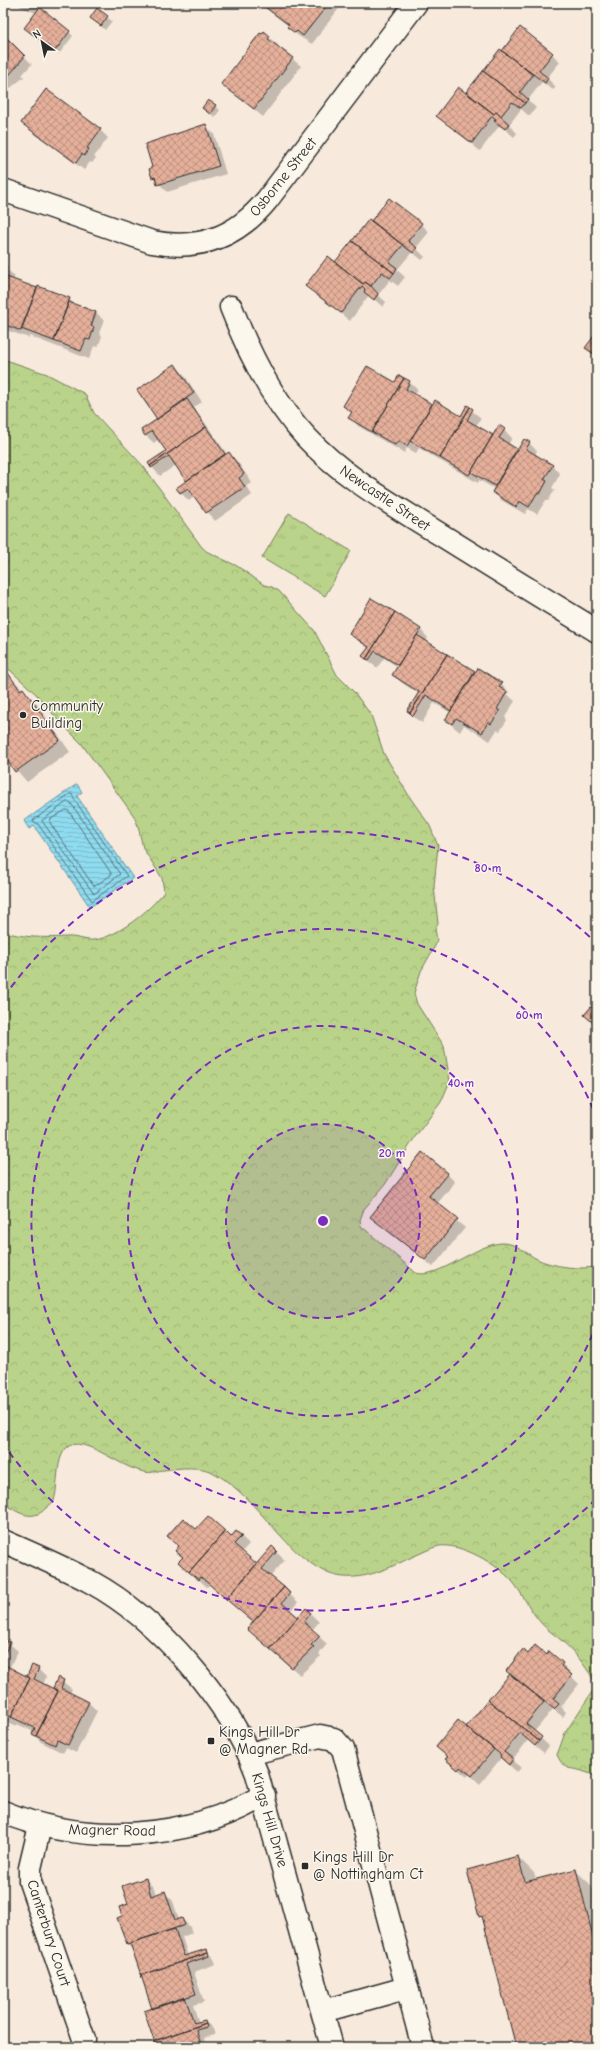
<svg xmlns="http://www.w3.org/2000/svg" width="600" height="2050" viewBox="0 0 600 2050" font-family="'Comic Neue',sans-serif">
  <style>
    .forest { fill: url(#forest-crowns); stroke: #727f5a }
    .park { fill: url(#park-tufts); stroke: #727f5a }
    .water { fill: url(#water-rules); stroke: #6795a1 }
    .shadow { fill: #0003 }
    .lines { fill: none; stroke-linecap: round; stroke-linejoin: round }
    .shore { stroke: #537179; stroke-width: 1 }
    .building { fill: url(#building-cross-hatch); stroke: #2b2b2b }
    .minor-casing { stroke: #2b2b2b; stroke-width: 25 }
    .minor { stroke: #fbf7ec; stroke-width: 22 }
    .ring { fill: none; stroke: #7b2cbf; stroke-width: 2; stroke-dasharray: 7 5 }
    .poi-dot { fill: #2b2b2b; stroke: #fbf7ec; stroke-width: 1.5 }
    .labels { text-anchor: middle; stroke-width: 3; stroke-linejoin: round; paint-order: stroke }
    .street-label { font-size: 15px; fill: #2b2b2b; stroke: #fbf7ec }
    .poi-label { font-size: 15px; fill: #2b2b2b; stroke: #fbf7ec; text-anchor: start }
    .centre { fill: #7b2cbf; stroke: #fbf7ec; stroke-width: 2 }
    .ring-label { font-size: 12px; text-anchor: middle; font-weight: bold; fill: #7b2cbf; stroke: #fbf7ec; stroke-width: 3; stroke-linejoin: round; paint-order: stroke }
  </style>
  <defs>
    <pattern id="forest-crowns" width="20" height="18" patternUnits="userSpaceOnUse"><rect width="20" height="18" fill="#bad38a"/><path d="M2 6a3 3 0 1 1 6 0M12 15a3 3 0 1 1 6 0" fill="none" stroke="#a0b577"/></pattern>
    <pattern id="park-tufts" width="24" height="20" patternUnits="userSpaceOnUse"><rect width="24" height="20" fill="#bad38a"/><path d="M3 7l-1-3M5 7V3M7 7l1-3M15 17l-1-3M17 17v-4M19 17l1-3" fill="none" stroke="#a0b577"/></pattern>
    <pattern id="water-rules" width="6" height="5" patternUnits="userSpaceOnUse"><rect width="6" height="5" fill="#8fdbef"/><path d="M0 2.5h6" fill="none" stroke="#7cbccd"/></pattern>
    <pattern id="building-cross-hatch" width="8" height="8" patternUnits="userSpaceOnUse"><rect width="8" height="8" fill="#e5af9a"/><path d="M0 0l8 8M0 8l8-8" fill="none" stroke="#ba8f7e"/></pattern>
  </defs>
  <rect width="100%" height="100%" fill="#f7e9dc"/>
  <filter id="ink" filterUnits="userSpaceOnUse"><feTurbulence type="fractalNoise" baseFrequency=".025" numOctaves="2"/><feDisplacementMap in="SourceGraphic" scale="8" xChannelSelector="R" yChannelSelector="G"/><feConvolveMatrix kernelMatrix="1 2 1 2 8 2 1 2 1" color-interpolation-filters="sRGB"/></filter>
  <g filter="url(#ink)">
    <path class="forest" d="M3,359L47,374L85,394L94,413L144,467L201,546L206,551L237,566L264,585L272,587L279,591L314,630L337,675L354,692L371,715L384,754L411,799L430,826L438,846L434,886L438,924L435,929L437,940L435,946L421,971L414,993L417,1004L444,1046L450,1081L441,1102L415,1137L384,1186L364,1209L360,1220L361,1226L416,1273C438,1280 475,1244 502,1243C517,1243 525,1253 537,1259C550,1266 584,1271 597,1266V1777C593,1775 589,1773 585,1772C569,1766 566,1773 557,1755L565,1733L594,1689L595,1684L593,1679C585,1665 574,1651 562,1641C556,1635 548,1631 542,1624C530,1611 523,1594 512,1581C497,1564 461,1543 439,1546C430,1548 422,1553 414,1556C387,1569 355,1586 325,1572C283,1551 257,1498 216,1474C202,1465 179,1468 164,1470C158,1470 151,1474 145,1472C123,1468 105,1451 83,1445C52,1437 60,1485 54,1500C53,1503 48,1506 46,1508C32,1523 17,1512 3,1503V931C20,938 48,938 67,937C76,936 85,941 94,940C118,937 150,910 164,892L162,878L143,848L138,826L134,816L81,743L59,721L36,694L10,670L3,666Z"/>
    <path class="park" d="M289,513L351,551L325,596L262,558Z"/>
    <path class="water" d="M77,784L82,792L77,796L133,878L90,907L34,826L29,829L24,821Z"/>
    <path class="shadow" d="M17,3H40L36,13L21,7Z
      M258,3H343L312,44L297,35L290,27Z
      M97,10L112,21L105,30L91,18Z
      M30,32H69L73,36L59,54Z
      M264,33L278,45L277,47L301,66L263,117L223,84Z
      M3,36L32,64L22,75L24,77L3,94Z
      M500,50L502,52L552,54L560,62L547,78L556,87L553,90L542,82L528,100L536,108L529,116L521,109L509,125L517,133L514,137L500,125L480,151L437,115L466,93Z
      M208,101L220,110L215,117L208,112Z
      M23,123L100,130L108,138L94,157L96,158L92,163L90,162L84,170L31,131Z
      M206,126L214,134L226,174L167,192L153,177Z
      M371,222L421,224L429,232L416,248L425,257L422,260L412,252L397,270L405,277L398,286L390,280L378,295L386,302L383,307L369,295L350,321L306,286L335,264Z
      M3,267L15,276L13,280L69,299L76,306L96,312L104,321L99,333L102,336L98,347L94,346L89,359L29,336V338L3,329Z
      M597,334V358L587,348Z
      M174,365L183,373L202,402L194,407L227,454L228,453L237,461L252,483L246,486L252,495L215,521L195,496L189,501L181,493L178,488L188,481L176,465L160,476L149,464L167,451L159,439L154,443L145,435L158,420L138,391Z
      M409,382L418,390L415,395L432,406L461,417L467,407L481,418L476,426L493,436L504,430L512,438L508,445L517,451L529,443L537,451L535,455L552,466L560,474L552,488L555,490L548,501L546,500L537,514L528,509L525,514L501,500L493,492L495,489L479,480L478,483L419,448L416,453L407,448L404,453L358,426L350,417L352,414L344,406L395,383Z
      M420,629L428,638L426,642L476,673L501,684L509,692L507,694L515,701L505,717L507,720L500,731L497,730L490,741L464,725L460,732L455,728L447,720L451,713L434,703L422,723L416,719L408,711L419,694L402,683L394,675L398,667L384,658L377,668L372,664L364,656L369,649L350,634Z
      M8,675L34,700L70,752L27,782L3,755V678Z
      M447,1174L455,1182L437,1204L465,1228L433,1267L372,1217Z
      M196,1531L231,1538L241,1536L249,1544L242,1552L257,1566L276,1552L285,1560L270,1577L298,1602L290,1611L298,1618L310,1613L319,1622L312,1630L327,1644L319,1654L321,1656L300,1675L256,1637L254,1623L210,1584L207,1587L188,1570L183,1558L176,1551L180,1547L177,1544Z
      M5,1640L18,1651L9,1669L28,1678L33,1667L38,1669L46,1677L43,1685L53,1690L58,1678L72,1689L70,1693L89,1703L97,1711L76,1753L66,1748L63,1753L41,1742L33,1734L34,1732L17,1724L16,1727L3,1721V1644Z
      M529,1655L547,1656L562,1664L570,1672L569,1674L579,1684L561,1707L566,1712L563,1717L553,1709L534,1732L549,1746L544,1753L528,1740L513,1760L521,1768L517,1772L501,1758L480,1784L469,1774L467,1777L455,1767L438,1747L466,1728Z
      M518,1857L534,1873L536,1880L575,1870L592,1886L597,1908V2047H517L484,1920L480,1916Z
      M145,1879L154,1888L156,1895L165,1893L173,1901L179,1920L182,1919L190,1927L192,1933L182,1937L188,1956L206,1950L214,1959L216,1964L194,1972L204,2002L193,2005L199,2023L205,2021L213,2029L215,2035L204,2038L206,2047H157L153,2009L133,1950L127,1944L124,1917Z"/>
    <g class="lines">
      <path class="shore" d="M70,794H72L74,799L127,876L92,901L38,824L33,821Z
        M67,802H70L120,874L94,894L42,821Z
        M66,810H68L111,873V875L95,886L93,885L50,823V820Z"/>
    </g>
    <path class="building" d="M260,3H329L303,36L297,31L295,33L287,27L289,25Z
      M40,7L70,31L55,51L24,28Z
      M97,8L108,16L101,26L90,18Z
      M520,27L553,53L539,71L548,78L545,83L502,51Z
      M264,31L270,36L268,39L293,58L254,109L221,84L260,33L262,34Z
      M3,34L25,56L5,80L3,78Z
      M500,49L533,75L520,92L528,99L525,103L483,71Z
      M483,71L525,103L521,108L512,102L501,116L496,112L494,114L466,92Z
      M458,87L494,114L496,112L509,124L505,129L494,121L496,119L492,116L472,143L436,116Z
      M46,89L101,129L87,148L89,149L84,156L82,154L76,163L21,123Z
      M208,100L216,105L210,114L202,108Z
      M206,124L219,166L157,185L155,177L152,178L149,169L152,167L145,144Z
      M389,198L422,223L408,241L417,248L413,253L371,221Z
      M369,219L403,245L389,262L397,268L394,273L352,241Z
      M352,241L394,273L390,278L382,272L371,286L365,282L363,284L335,262Z
      M328,256L363,284L365,282L371,286L378,294L374,300L364,292L365,289L362,286L341,313L305,286Z
      M3,265L7,267L3,279Z
      M4,276L37,288L21,331L3,324Z
      M38,286L70,298L54,341L21,329Z
      M69,302L96,312L91,326L94,327L90,340L86,339L81,351L54,341Z
      M597,332V356L585,348Z
      M175,364L194,393L157,419L137,390Z
      M367,366L395,382L399,375L404,378L372,432L348,418L352,412L343,406Z
      M404,378L410,381L406,389L432,404L407,446L398,441L395,445L372,432Z
      M187,399L206,427L150,466L148,463L166,451L152,431L145,436L141,430Z
      M435,400L461,416L467,405L470,407L440,458L410,441Z
      M470,407L473,409L467,420L493,435L469,475L440,458Z
      M499,425L505,429L499,438L517,449L495,486L471,472Z
      M206,427L225,454L186,481L169,456L151,468L150,466Z
      M524,439L530,442L526,449L553,465L544,479L547,481L540,494L537,493L529,507L519,501L516,507L492,492Z
      M229,452L244,474L239,478L245,487L206,513L188,488L180,493L176,488Z
      M371,598L395,612L366,659L362,656L369,647L349,634Z
      M395,612L421,629L398,665L375,651L369,660L366,659Z
      M417,635L447,654L410,713L407,711L419,692L392,675Z
      M447,654L475,671L451,711L426,695L413,716L410,713Z
      M478,668L502,683L499,687L507,692L497,709L500,711L491,724L488,722L482,733L456,718L452,724L445,720Z
      M8,673L20,690L23,688L60,740L15,772L3,754V677Z
      M597,1000V1026L584,1015Z
      M422,1152L448,1173L429,1196L458,1219L425,1260L370,1217Z
      M208,1516L225,1531L189,1572L178,1562L183,1557L175,1551L179,1546L167,1536L183,1518L196,1529Z
      M225,1531L231,1537L236,1531L242,1536L234,1544L257,1564L226,1599L201,1577L199,1580L189,1572Z
      M272,1546L277,1551L262,1569L284,1587L253,1622L226,1599Z
      M284,1587L290,1593L282,1603L298,1617L270,1649L247,1629Z
      M306,1608L311,1613L304,1622L320,1636L311,1645L314,1647L292,1668L270,1649Z
      M7,1640L10,1642L3,1657V1649Z
      M535,1645L547,1655L549,1651L563,1663L561,1666L572,1675L553,1699L559,1704L554,1709L506,1671L523,1649L528,1654Z
      M3,1664L30,1678L11,1717L9,1716L7,1720L3,1718Z
      M32,1665L39,1668L34,1679L58,1691L36,1736L32,1734L35,1728L11,1717L30,1678L27,1676Z
      M510,1674L544,1702L526,1724L542,1737L539,1741L488,1700Z
      M58,1677L64,1680L61,1688L89,1702L68,1745L57,1740L55,1745L36,1736L58,1691L53,1688Z
      M488,1700L539,1741L535,1746L520,1733L504,1752L513,1759L509,1765L500,1757L501,1755L466,1727Z
      M458,1720L494,1749L472,1776L460,1767L458,1770L445,1759L448,1757L436,1747Z
      M518,1856L525,1882L576,1869L597,1953V2047H516L482,1916L479,1917L467,1870Z
      M146,1878L151,1896L165,1891L175,1920L182,1918L185,1925L127,1944L117,1918L122,1916L119,1907L128,1904L122,1886Z
      M175,1929L184,1956L207,1949L208,1953L141,1975L130,1943Z
      M208,1953L209,1956L186,1964L196,1994L152,2009L141,1975Z
      M185,1997L194,2023L205,2020L206,2023L154,2041L144,2011Z
      M206,2023L207,2027L196,2030L202,2047H156L154,2041Z"/>
    <g class="lines">
      <defs>
        <path id="minor" d="M3,190L152,242C199,251 236,238 267,200L416,3
          M231,307C249,354 272,400 306,437C343,477 392,504 438,533C491,566 544,599 597,631
          M3,1541C33,1554 63,1567 91,1582C160,1620 230,1701 257,1774L332,2047
          M249,1754L320,1736L334,1739L343,1749L423,2047
          M3,1812C85,1846 188,1841 264,1795
          M40,1826L30,1868V1882L84,2039
          M323,2011L406,1988"/>
      </defs>
      <use href="#minor" class="minor-casing"/>
      <use href="#minor" class="minor"/>
    </g>
  </g>
  <circle cx="323" cy="1221" r="97" fill="#7b2cbf" fill-opacity=".12"/>
  <g class="ring">
    <circle cx="323" cy="1221" r="97"/>
    <circle cx="323" cy="1221" r="195"/>
    <path d="M597 1323A292 292 0 1 1 597 1119"/>
    <path d="M596 1499A390 390 0 0 1 4 1445M4 997A390 390 0 0 1 596 943"/>
  </g>
  <g class="poi-dot">
    <circle cx="23" cy="715" r="4"/>
    <rect x="207" y="1737" width="8" height="8" rx="2"/>
    <rect x="301" y="1862" width="8" height="8" rx="2"/>
  </g>
  <g class="labels">
    <g class="street-label">
      <text transform="translate(283 177) rotate(-51)" y="5">Osborne Street</text>
      <text transform="translate(385 498) rotate(34)" y="5">Newcastle Street</text>
      <text transform="translate(270 1820) rotate(74)" y="5">Kings Hill Drive</text>
      <text transform="translate(112 1830) rotate(1)" y="5">Magner Road</text>
      <text transform="translate(49 1933) rotate(72)" y="5">Canterbury Court</text>
    </g>
    <g class="poi-label">
      <text x="31" y="711">Community<tspan x="31" dy="17">Building</tspan></text>
      <text x="219" y="1737">Kings Hill Dr<tspan x="219" dy="17">@ Magner Rd</tspan></text>
      <text x="313" y="1862">Kings Hill Dr<tspan x="313" dy="17">@ Nottingham Ct</tspan></text>
    </g>
  </g>
  <circle cx="323" cy="1221" r="6" class="centre"/>
  <g class="ring-label">
    <text x="488" y="872">80 m</text>
    <text x="529" y="1019">60 m</text>
    <text x="461" y="1087">40 m</text>
    <text x="392" y="1157">20 m</text>
  </g>
  <rect width="600" height="2050" fill="none" stroke="#fbf7ec" stroke-width="16"/>
  <rect x="8" y="8" width="584" height="2034" fill="none" stroke="#2b2b2b" stroke-width="1.5" filter="url(#ink)"/>
  <g transform="translate(42 42) rotate(327)" stroke="#fbf7ec" stroke-width="3" paint-order="stroke">
  <path d="M0-3L7 15L0 10L-7 15Z" fill="#2b2b2b"/>
  <text y="-6" font-size="11" font-weight="bold" text-anchor="middle" fill="#2b2b2b">N</text>
  </g>
</svg>
